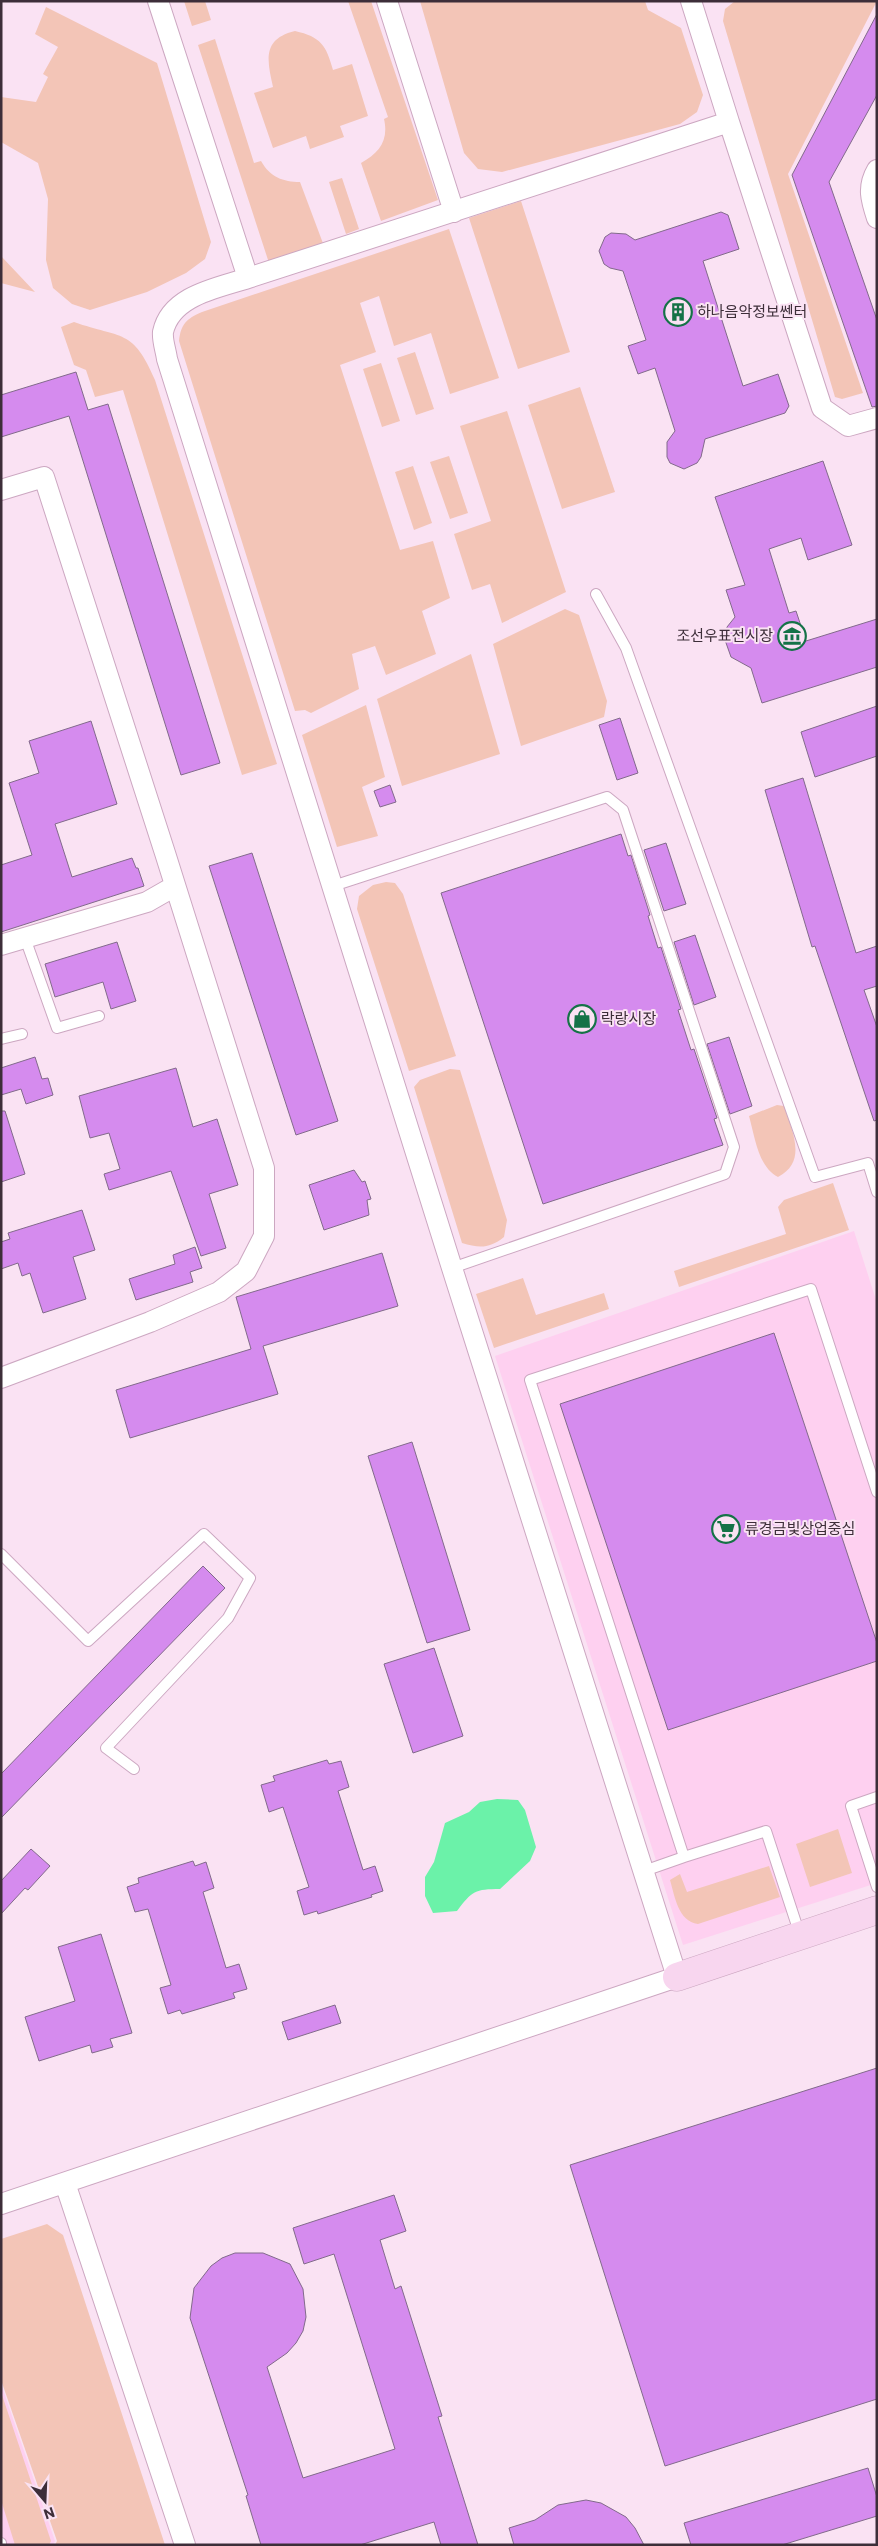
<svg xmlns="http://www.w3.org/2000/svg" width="878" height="2546" viewBox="0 0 878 2546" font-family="Commissioner,'Noto Sans KR',sans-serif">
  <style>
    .built { fill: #fed0f0 }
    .green { fill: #f3c5b7 }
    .water { fill: #6bf2a9 }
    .building { fill: #d58bee; stroke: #826a8b }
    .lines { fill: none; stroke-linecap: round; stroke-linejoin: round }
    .service-casing { stroke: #cca7c1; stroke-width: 12 }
    .minor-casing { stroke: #cca7c1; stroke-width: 22 }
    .secondary-casing { stroke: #cca7c1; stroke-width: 29 }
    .service { stroke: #fff; stroke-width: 10 }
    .minor { stroke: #fff; stroke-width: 20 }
    .secondary { stroke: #f8d6ef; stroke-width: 28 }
    .labels { text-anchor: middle; stroke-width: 4; stroke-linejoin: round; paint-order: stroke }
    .poi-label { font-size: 15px; fill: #3d2e39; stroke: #fae2f3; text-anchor: start }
  </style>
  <rect width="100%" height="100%" fill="#fae2f3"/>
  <path class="built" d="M854,1231L877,1303V1883L683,1945L495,1356Z
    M1,2384L55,2541L53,2545H1Z"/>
  <path class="green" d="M184,1H205L211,20L192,26Z
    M348,1H371L438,200L381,221L361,163C379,153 389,141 384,119L388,117Z
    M420,1H645L648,10L681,28L703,95L697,112L680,124L502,172L478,169L464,153Z
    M735,1H877L788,174L863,393L842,399L835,397L723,21L725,9Z
    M46,7L157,63L211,242L205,259L186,273L147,292L90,310L72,304L53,288L46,260L48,199L38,163L1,142V97L36,102L48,77L43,74L58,47L35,34Z
    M295,31C321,37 326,45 333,70L352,64L368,116L340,126L344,137L310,149L306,136L273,148L254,93L273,87C267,60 262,39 295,31Z
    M215,39L254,163L261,161C270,177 283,182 300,182L324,246L269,263L198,45Z
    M342,178L359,229L346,234L329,182Z
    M521,201L570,352L518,369L469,218Z
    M449,229L499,378L450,394L431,333L394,346L379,296L360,303L376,352L340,365L400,550L433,541L450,598L422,611L436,654L386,675L375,646L352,654L359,689L311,713L305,710L295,711L179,341C181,324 186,319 202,312Z
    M1,256L35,292L1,283Z
    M74,322C122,339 133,328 155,380L277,764L242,775L123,390L95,397L86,370L74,365L61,327Z
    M415,352L434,409L416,415L397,358Z
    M381,363L400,421L382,427L363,369Z
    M580,387L615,492L562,509L528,405Z
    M507,411L566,592L502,623L490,584L472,590L454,534L491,521L460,426Z
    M449,456L468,513L450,519L430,462Z
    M413,466L432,523L414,530L395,472Z
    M565,609L579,615L607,701L604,717L521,746L493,644Z
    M471,654L500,754L402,786L377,699Z
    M366,705L385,777L362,787L378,836L337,847L302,735Z
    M386,882L395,883L403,894L456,1056L409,1071L357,909L359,896L373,885Z
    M450,1069L460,1070L507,1220L504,1237C489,1249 479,1248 462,1243L414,1087L420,1080Z
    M777,1105L784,1106C792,1131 808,1161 778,1177C758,1167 755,1137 749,1116Z
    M833,1183L849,1230L679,1287L674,1271L786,1234L778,1207L784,1200Z
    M523,1278L536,1315L604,1293L609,1309L494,1348L476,1294Z
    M838,1829L852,1873L810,1887L796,1844Z
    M769,1866L780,1897L698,1924C678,1921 675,1897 670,1880L680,1874L687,1892Z
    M47,2224L63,2235L165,2545H55L57,2541L1,2380V2239Z
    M1,2392L51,2541L49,2545H15L1,2500Z"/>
  <path class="water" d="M497,1799L518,1800L525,1810L536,1847L530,1861L500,1889C475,1889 472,1891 457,1911L433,1913L425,1896V1877L434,1862L445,1823L469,1812L480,1802Z"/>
  <path class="building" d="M877,14V95L829,182L877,320V406L872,407L792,175Z
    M721,212L728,215L739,249L703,261L743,386L778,374L789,406L785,413L705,439L701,457L697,463L684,469L670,463L667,457V442L675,431L655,368L638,374L628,346L646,340L623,271L610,268L604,264L599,251L605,237L611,233L626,234L635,240Z
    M76,372L88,410L108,404L220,763L181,775L69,416L1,437V395Z
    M823,461L852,545L808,560L801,538L769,549L789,613L796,611L806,641L877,619V667L762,703L751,668L731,657L725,640L727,627L735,617L726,590L745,585L715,497Z
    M877,706V756L815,777L801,732Z
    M620,718L638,773L617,780L599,725Z
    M91,721L117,804L55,824L72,877L132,858L136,868H138L144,886L1,932V865L32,855L9,783L39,773L29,741Z
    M803,778L856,953L877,946V986L864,990L877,1027V1120L874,1121L815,946L812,947L765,790Z
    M390,785L396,802L380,807L374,791Z
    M621,834L628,856L631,855L650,915L648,916L658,948L661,947L681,1009L678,1010L691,1050L694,1049L717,1118L714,1119L723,1145L543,1204L441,893Z
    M666,843L686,904L664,911L644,850Z
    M252,853L338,1121L296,1135L209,866Z
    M695,935L716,997L694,1005L674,942Z
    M117,942L136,1001L111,1009L103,982L55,997L45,964Z
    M729,1037L752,1106L730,1114L707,1044Z
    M35,1057L42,1079L48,1078L53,1095L26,1104L21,1089L1,1095V1068Z
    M176,1068L193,1127L217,1119L238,1185L209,1194L226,1248L201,1256L171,1171L109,1190L104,1174L120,1169L109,1133L90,1138L79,1096Z
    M1,1111H5L25,1174L1,1182Z
    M354,1170L362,1182L365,1181L371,1199L367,1200L369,1215L324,1230L309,1185Z
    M82,1210L95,1250L73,1257L86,1299L43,1313L30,1273L22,1276L18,1263L1,1269V1242L10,1239L8,1233Z
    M195,1247L202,1268L190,1272L193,1282L136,1300L129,1279L175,1264L173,1255Z
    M382,1253L398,1306L263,1346L278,1394L130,1438L116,1390L251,1349L236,1297Z
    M774,1333L877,1643V1661L668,1730L560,1404Z
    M412,1442L470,1630L427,1643L368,1456Z
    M203,1566L225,1588L1,1818V1774Z
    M434,1648L463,1736L413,1753L384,1664Z
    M327,1760L329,1764L341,1761L349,1787L338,1791L363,1870L375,1866L383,1891L371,1895L372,1897L318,1914L317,1911L304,1915L297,1891L309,1887L283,1807L269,1812L261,1785L275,1781L273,1776Z
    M31,1849L50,1866L28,1890L25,1888L1,1914V1881Z
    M193,1861L195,1866L206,1862L214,1888L203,1892L226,1968L239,1964L247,1989L233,1993L235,1998L182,2014L180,2010L168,2014L160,1988L171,1985L148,1909L135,1912L127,1887L139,1883L138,1878Z
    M101,1934L132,2033L110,2039L113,2047L92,2053L90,2045L39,2061L25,2017L75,2001L58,1947Z
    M335,2005L341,2023L288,2040L282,2022Z
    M877,2068V2399L665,2466L570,2165Z
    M394,2195L406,2231L380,2240L395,2289L401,2286L442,2416L438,2417L478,2545H441L434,2522L360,2545H261L246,2496L248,2495L190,2318L194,2288L211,2266L222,2258L235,2253H263L290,2264L303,2289L306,2317L303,2331L296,2343L287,2353L267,2367L303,2478L395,2449L334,2254L304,2264L293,2228Z
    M868,2468L877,2497V2516L782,2545H691L684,2523Z
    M586,2500L601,2503L626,2517L635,2528L644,2545H514L509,2528L535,2520L558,2505Z"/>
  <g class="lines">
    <defs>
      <path id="service" d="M596,594L626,648L815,1177L868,1163L877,1192
        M333,886L607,797L623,810L734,1147L725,1174L452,1268
        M25,938L57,1028L99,1016
        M1,1039L22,1034
        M1,1554L88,1641L204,1534L250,1578L228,1618L106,1748L134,1769
        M877,1797L851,1806L877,1887
        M644,1871L684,1857
        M800,1935L766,1831L684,1857L530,1380L811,1289L877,1492
        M1,2543V2545"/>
      <path id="minor" d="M387,1L454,212
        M729,122L822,408L848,426L877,418
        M877,170C867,187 871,200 877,218
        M248,278L729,122L691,1
        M1,490L44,477L165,853L264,1168V1236L246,1271L219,1292L150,1322L1,1378
        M1,945L147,902L175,886
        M65,2183L185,2545
        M1,2204L677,1977L452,1268L167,359C166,351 162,340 163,332C171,295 218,288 248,278L158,1"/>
      <path id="secondary" d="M677,1977L877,1910"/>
    </defs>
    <use href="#service" class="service-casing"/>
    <use href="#minor" class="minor-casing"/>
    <use href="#secondary" class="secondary-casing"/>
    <use href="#service" class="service"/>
    <use href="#minor" class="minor"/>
    <use href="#secondary" class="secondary"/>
  </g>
  <defs>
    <symbol id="building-ring" viewBox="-11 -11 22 22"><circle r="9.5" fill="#fae2f3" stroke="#157247" stroke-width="1.5"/><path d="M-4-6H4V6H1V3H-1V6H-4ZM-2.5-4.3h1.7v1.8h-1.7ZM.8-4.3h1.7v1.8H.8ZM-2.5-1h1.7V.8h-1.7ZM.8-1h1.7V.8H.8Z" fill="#157247"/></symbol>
    <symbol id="museum-ring" viewBox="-11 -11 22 22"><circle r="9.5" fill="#fae2f3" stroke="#157247" stroke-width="1.5"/><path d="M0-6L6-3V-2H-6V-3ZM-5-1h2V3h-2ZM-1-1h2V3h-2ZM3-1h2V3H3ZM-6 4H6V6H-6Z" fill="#157247"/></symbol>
    <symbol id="shop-ring" viewBox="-11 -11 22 22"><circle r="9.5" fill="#fae2f3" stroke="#157247" stroke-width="1.5"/><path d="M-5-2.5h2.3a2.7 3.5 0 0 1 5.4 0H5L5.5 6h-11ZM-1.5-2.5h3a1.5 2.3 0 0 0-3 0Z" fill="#157247"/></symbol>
    <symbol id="supermarket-ring" viewBox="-11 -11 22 22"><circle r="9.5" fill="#fae2f3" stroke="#157247" stroke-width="1.5"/><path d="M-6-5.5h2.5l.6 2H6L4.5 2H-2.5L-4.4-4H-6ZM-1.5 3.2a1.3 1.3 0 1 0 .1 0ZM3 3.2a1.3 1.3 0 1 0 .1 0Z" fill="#157247"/></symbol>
  </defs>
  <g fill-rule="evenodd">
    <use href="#building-ring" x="662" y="296" width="32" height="32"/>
    <use href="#museum-ring" x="776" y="620" width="32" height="32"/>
    <use href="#shop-ring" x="566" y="1003" width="32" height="32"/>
    <use href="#supermarket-ring" x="710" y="1513" width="32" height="32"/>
  </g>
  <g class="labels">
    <g class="poi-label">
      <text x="697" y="317">하나음악정보쎈터</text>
      <text x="773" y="641" text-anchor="end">조선우표전시장</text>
      <text x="601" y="1024">락랑시장</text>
      <text x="745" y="1534">류경금빛상업중심</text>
    </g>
  </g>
  <rect width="878" height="2546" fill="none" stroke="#3d2e39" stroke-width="5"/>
  <g transform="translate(45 2501) rotate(161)" stroke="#fae2f3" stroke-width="4" paint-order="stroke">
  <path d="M0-4L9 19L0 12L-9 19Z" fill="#3d2e39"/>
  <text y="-8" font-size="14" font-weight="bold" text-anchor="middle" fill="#3d2e39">N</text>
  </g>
</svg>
